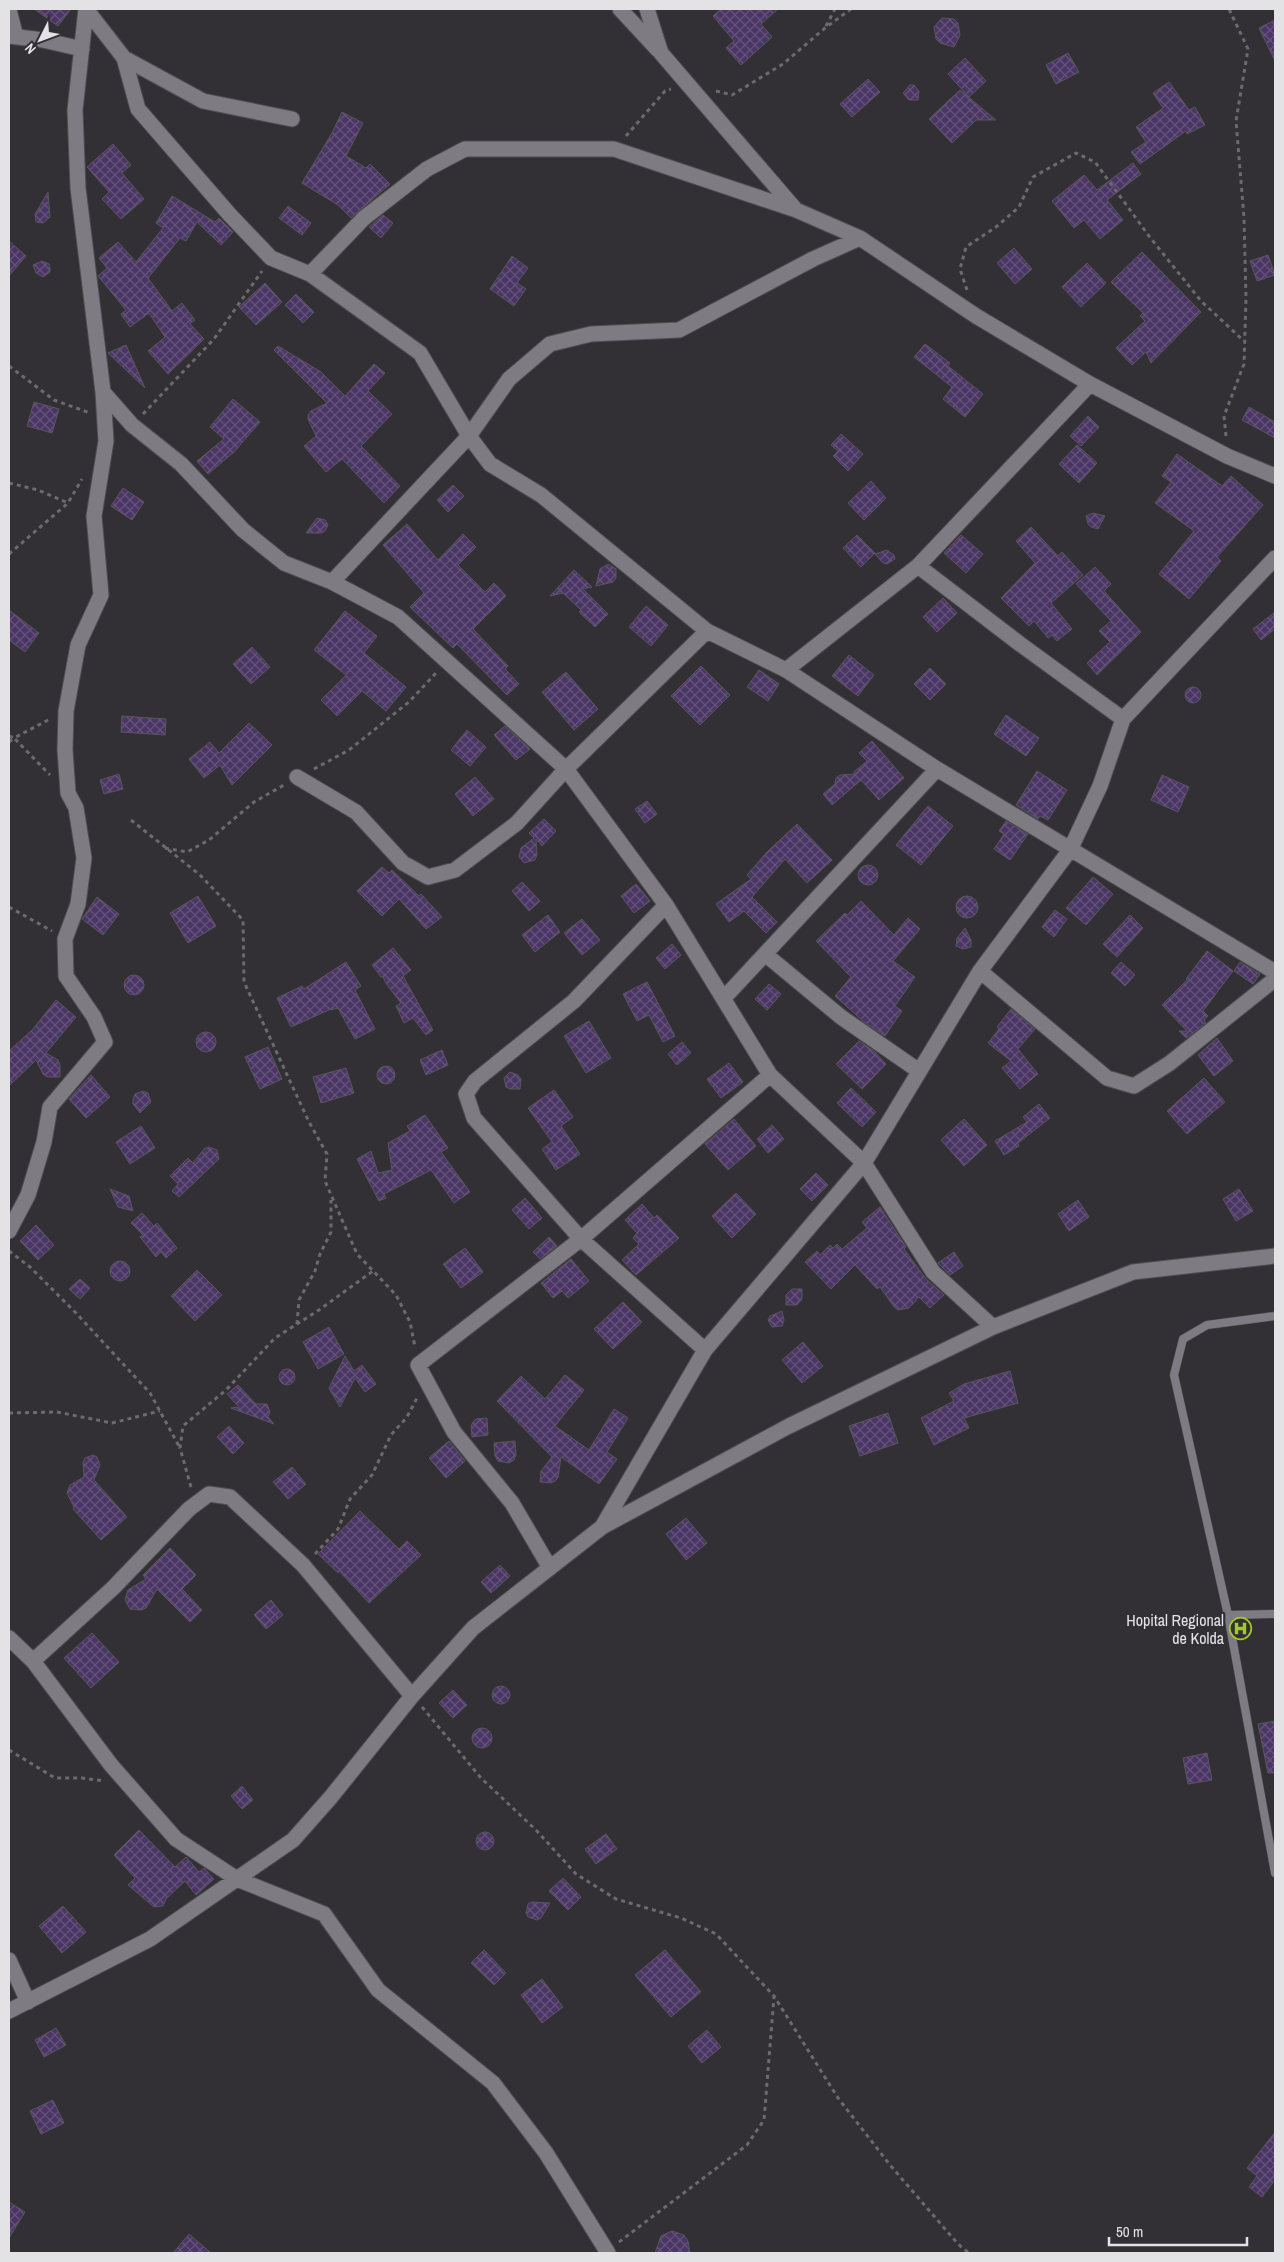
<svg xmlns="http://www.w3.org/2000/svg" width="1284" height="2262" viewBox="0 0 1284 2262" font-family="'Archivo Narrow',sans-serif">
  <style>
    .building { fill: url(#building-cross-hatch); stroke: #58565c }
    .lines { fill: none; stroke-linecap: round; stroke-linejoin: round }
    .service-casing { stroke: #4e4d51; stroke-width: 9 }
    .minor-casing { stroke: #4e4d51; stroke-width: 17 }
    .path { stroke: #6c6a6f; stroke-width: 3; stroke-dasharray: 4 4; stroke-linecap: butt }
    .service { stroke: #7e7b82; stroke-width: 8 }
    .minor { stroke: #7e7b82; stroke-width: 15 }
    .labels { text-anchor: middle; stroke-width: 4.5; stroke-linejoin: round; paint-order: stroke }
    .poi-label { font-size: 16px; fill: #e3e2e5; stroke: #323035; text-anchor: end }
  </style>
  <defs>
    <pattern id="building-cross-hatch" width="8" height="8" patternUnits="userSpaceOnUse" patternTransform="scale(1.25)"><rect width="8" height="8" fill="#4a3565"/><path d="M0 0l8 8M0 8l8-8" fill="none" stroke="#64527b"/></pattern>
  </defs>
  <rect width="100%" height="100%" fill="#323035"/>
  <path class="building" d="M34,9H71L58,26Z
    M721,9H778L761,24L772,37L741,65L726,48L734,41L713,16Z
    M942,18L954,19L958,23L960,35L954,47L940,43L936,39L934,27Z
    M1275,20V61L1259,28Z
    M1068,53L1079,72L1056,84L1046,65Z
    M965,58L986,81L969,97L948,74Z
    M868,79L880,92L852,117L840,104Z
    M1169,82L1189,110L1195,107L1205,125L1187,134L1186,131L1140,164L1131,152L1146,142L1136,127L1163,108L1153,93Z
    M910,85H914L919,91L918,100H909L903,93Z
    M960,90L996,120H976L952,143L929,119Z
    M342,112L363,123L346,156L366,168L370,164L390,184L351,218L338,205L302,183L332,133Z
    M113,144L131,165L122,173L144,199L121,219L102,199L109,192L87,167Z
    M1133,163L1141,174L1107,200L1123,220L1100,239L1084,220L1074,228L1052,201L1084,175L1097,190Z
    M48,192L50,217L43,223L36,222L35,214Z
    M172,196L215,222L219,218L233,232L221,245L197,222L186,241L180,238L148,278L172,311L182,303L195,320L190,324L204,339L168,374L148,351L165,337L149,313L130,327L121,314L126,310L98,276L107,268L99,258L118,242L136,262L163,228L156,223Z
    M288,206L311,223L302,235L279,218Z
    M383,215L393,223L381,238L369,227Z
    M9,241L26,256L9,276Z
    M1014,248L1032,269L1015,284L997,263Z
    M1142,252L1201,312L1151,363L1146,352L1132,365L1116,348L1145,321L1140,316L1143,313L1111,282Z
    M1268,255L1275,275L1257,281L1250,261Z
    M512,256L528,268L517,283L526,289L514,306L490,289Z
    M42,261L49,264L50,269V272L43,277L36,273L33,265Z
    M1087,263L1106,283L1081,307L1062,287Z
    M265,283L282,302L256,325L239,307Z
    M296,294L314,312L303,323L285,305Z
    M925,344L950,363L948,366L983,394L965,417L943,399L952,387L914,357Z
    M126,345L145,388L108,353Z
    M278,346L321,372L345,396L374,364L385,373L368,391L392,414L361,446L400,486L384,503L342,459L326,472L304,446L316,436L308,419V415L311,411L327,403L274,350Z
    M233,399L260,422L234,452L208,474L197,461L224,439L210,427Z
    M34,402L59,409L52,433L27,426Z
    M1249,407L1275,422V438L1242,420Z
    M1088,416L1099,427L1081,446L1070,436Z
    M841,434L863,454L848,471L833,456L838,451L831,445Z
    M1077,445L1097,463L1079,483L1059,464Z
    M1177,454L1222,486L1231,476L1263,505L1217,557L1221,561L1189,599L1159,574L1194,531L1155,503L1171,482L1162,476Z
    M871,481L886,498L864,520L848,503Z
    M453,485L464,496L448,512L437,500Z
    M123,488L144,502L132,520L111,506Z
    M1093,513L1105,516L1098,529L1091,527L1088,524L1086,516Z
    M317,518L325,520L328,525L325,531L322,533H306Z
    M407,524L438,560L463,534L476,547L458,565L485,592L494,583L506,596L473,629L508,666L505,669L519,684L507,695L457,644L453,648L410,607L424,593L383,545Z
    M1031,527L1058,556L1062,552L1083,575L1051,603L1072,629L1057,641L1052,635L1048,638L1034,621L1029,626L1001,598L1035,563L1016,541Z
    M857,535L875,553L861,567L843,548Z
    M961,535L983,554L966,573L944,553Z
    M887,550L894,555L895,559L887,564L883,563L875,554Z
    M608,564L616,569V578L613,582L596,586L600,569Z
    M1095,567L1111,584L1104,591L1141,632L1097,675L1087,663L1110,642L1099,631L1111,621L1076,584Z
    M574,570L592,587L583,589L608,614L595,627L579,612L581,610L563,593L550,596Z
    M943,598L957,613L937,632L923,617Z
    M646,606L668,625L651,646L629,627Z
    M9,610L39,633L25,652L9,640Z
    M345,611L377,636L364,653L406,687L386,711L362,691L337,716L321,700L346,675L314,650Z
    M1275,612V629L1261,640L1253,629Z
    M252,647L270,667L251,684L233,664Z
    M849,655L874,675L858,696L832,676Z
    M701,666L730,695L700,725L671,696Z
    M930,668L946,684L930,700L914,684Z
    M759,670L779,684L768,701L747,687Z
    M566,672L598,709L574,730L542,692Z
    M1185 695a8 8 0 1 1 16 0a8 8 0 1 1-16 0Z
    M1006,715L1039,738L1026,756L994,734Z
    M122,716L166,719L165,735L121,732Z
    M249,723L272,745L232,785L220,765L204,778L189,759L210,742L219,753Z
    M505,726L530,749L516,760L494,735Z
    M467,730L486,747L470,766L451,750Z
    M872,741L904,778L879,800L861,780L832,805L823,794L835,784L836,778L840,775L855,774L854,772L867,761L859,753Z
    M1037,771L1067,790L1048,820L1040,816L1038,819L1016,805Z
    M119,774L123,789L104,794L100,780Z
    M1162,775L1189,787L1178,812L1151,800Z
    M475,777L494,799L473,816L455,794Z
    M647,801L657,814L645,823L635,809Z
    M928,806L953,826L921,865L896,845Z
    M544,819L556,831L542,846L536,839L537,855L535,860L524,863L519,857L521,848L534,838L529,833Z
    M1006,821L1028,834L1010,860L994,849L1004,834L999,831Z
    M797,824L832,860L807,883L785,859L752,897L777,922L766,933L744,911L729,922L716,904L751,879L747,875L767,852Z
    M858 875a10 10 0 1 1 20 0a10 10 0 1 1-20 0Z
    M382,867L389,873L392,870L419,896L421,894L442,917L426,929L399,899L382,916L357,891Z
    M1093,877L1113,894L1086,925L1066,908Z
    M522,882L540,901L529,911L512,891Z
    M636,884L650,901L634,913L621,896Z
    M198,896L216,926L188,943L170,913Z
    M956 907a11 11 0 1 1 22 0a11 11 0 1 1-22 0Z
    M97,897L119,914L103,935L82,919Z
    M861,901L894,935L908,918L920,929L893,961L915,977L895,1006L902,1011L885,1036L864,1022L835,996L851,977L816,941L845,913L847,915Z
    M1055,910L1067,919L1054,937L1042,927Z
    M548,915L560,932L535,952L522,935Z
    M1130,915L1143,928L1117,957L1103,944Z
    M582,919L600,940L582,955L564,933Z
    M965,928L971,940V947L963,949L956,946L957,938Z
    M672,944L681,955L665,969L656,958Z
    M393,948L411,970L403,976L433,1030L426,1035L413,1018L404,1023L396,1006L401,1003L387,985L383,977H381L372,965Z
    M1207,951L1233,971L1203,1011L1208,1016L1204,1020L1206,1023L1186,1038L1179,1031H1187L1162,1005L1187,980L1186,979Z
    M346,962L361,986L355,990L375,1029L355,1039L338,1008L330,1010L328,1007L329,1010L291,1027L277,998L302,986L304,989Z
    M1121,962L1135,975L1125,986L1111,973Z
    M1240,962L1260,974L1253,984L1234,971Z
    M124 985a10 10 0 1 1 20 0a10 10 0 1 1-20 0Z
    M647,982L675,1036L663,1042L649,1015L637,1021L623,994Z
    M769,984L781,994L767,1010L755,999Z
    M56,1000L76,1017L46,1053L58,1060L60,1065V1077H47L43,1074L36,1060L9,1086V1051L33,1029Z
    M1011,1009L1035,1029L1018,1049L1038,1074L1020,1089L1002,1068L1011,1061L988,1043L999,1029L997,1027Z
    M589,1021L611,1058L586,1073L564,1036Z
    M196 1042a10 10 0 1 1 20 0a10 10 0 1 1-20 0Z
    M1217,1038L1233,1061L1214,1076L1198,1055Z
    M859,1041L874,1051L886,1064L862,1089L836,1064Z
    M682,1042L691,1053L677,1065L668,1054Z
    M268,1047L282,1079L260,1089L245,1057Z
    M442,1050L448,1065L426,1075L420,1060Z
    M729,1063L743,1082L721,1098L707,1079Z
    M377 1075a9 9 0 1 1 18 0a9 9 0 1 1-18 0Z
    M346,1068L354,1093L321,1103L313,1077Z
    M510,1072L518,1075L521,1079L520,1089H510L506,1087L504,1078Z
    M91,1075L110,1097L86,1118L69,1099Z
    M1204,1078L1225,1102L1187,1134L1167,1111Z
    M851,1088L876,1112L862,1127L837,1103Z
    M554,1090L573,1117L561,1126L580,1154L556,1170L542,1149L552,1142L528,1108Z
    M143,1091L148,1093L151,1102L140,1113L133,1104V1099L135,1094Z
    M1039,1104L1050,1118L1018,1143L1019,1146L1004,1155L995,1141L1027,1122L1023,1117Z
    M425,1115L448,1148L441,1152L470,1192L454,1203L431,1170L384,1194L386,1198L379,1201L357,1159L371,1151L378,1173L392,1170L388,1143L410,1131L407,1126Z
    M734,1119L756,1146L728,1170L705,1144Z
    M964,1119L987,1145L964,1166L941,1140Z
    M772,1125L784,1139L768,1153L757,1139Z
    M141,1126L155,1148L130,1164L116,1142Z
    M209,1147L217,1150L219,1159L179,1197L172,1191L178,1184L170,1176L188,1158L193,1163L204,1149Z
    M816,1173L828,1185L812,1201L800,1189Z
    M110,1189L129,1196L133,1211L118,1207Z
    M1239,1189L1253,1211L1236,1221L1223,1199Z
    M736,1193L756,1214L732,1238L712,1216Z
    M525,1198L542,1218L529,1229L512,1210Z
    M1078,1200L1089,1217L1069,1231L1058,1214Z
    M642,1204L654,1218L657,1215L679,1238L636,1275L622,1260L639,1244L633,1238L637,1233L625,1220Z
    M880,1207L906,1247L904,1249L926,1279L944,1295L930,1308L919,1297L909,1308L898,1310L894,1307L880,1287L877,1289L855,1265L831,1289L805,1262L817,1251L820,1255L830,1245L833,1248L837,1244L842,1249L867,1228L862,1222Z
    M142,1213L154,1226L157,1223L177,1248L166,1258L161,1252L156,1257L140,1237L143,1235L131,1223Z
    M36,1225L54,1245L38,1260L20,1241Z
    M549,1237L557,1246L540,1259L533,1252Z
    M465,1248L483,1272L461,1288L443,1264Z
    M954,1252L963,1266L950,1275L938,1263Z
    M571,1259L589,1281L568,1298L562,1291L553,1298L541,1283Z
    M110 1271a10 10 0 1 1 20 0a10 10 0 1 1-20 0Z
    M197,1270L222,1295L195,1321L171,1296Z
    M80,1279L90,1288L80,1299L69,1289Z
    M792,1289H802V1299L797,1305H786V1295Z
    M623,1302L642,1322L613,1349L594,1329Z
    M782,1311L784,1320L782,1326L772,1327L768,1320L770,1316Z
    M329,1327L344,1354L318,1369L303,1342Z
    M803,1342L823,1366L802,1383L782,1360Z
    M345,1356L354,1371L362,1365L376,1384L365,1392L355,1378L340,1407L329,1388Z
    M279 1377a8 8 0 1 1 16 0a8 8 0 1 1-16 0Z
    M1010,1371L1018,1403L964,1418L969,1428L934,1445L921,1418L954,1401L949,1393L964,1384Z
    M565,1375L584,1390L555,1426L589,1450L614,1409L628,1418L607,1452L617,1459L599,1484L561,1457L558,1478L555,1481L551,1483L540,1482L541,1471L552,1457L497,1401L521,1376L545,1399Z
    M238,1385L256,1404H267L270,1412L268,1417L274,1424L231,1408L239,1407L227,1394Z
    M888,1413L898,1443L860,1456L849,1426Z
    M487,1418L488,1435L472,1437L471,1426L473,1422L476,1419Z
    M229,1426L244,1443L233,1454L217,1437Z
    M449,1441L465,1461L446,1478L429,1458Z
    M515,1441L516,1455L514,1460L509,1463L498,1461L495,1456L494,1443Z
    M93,1455L97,1457L100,1465L94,1480L127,1517L101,1540L73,1509L74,1507L67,1493L70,1485L84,1477L83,1462L85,1458Z
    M292,1467L306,1484L288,1499L273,1482Z
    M360,1511L399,1549L407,1541L421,1555L369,1603L339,1571L338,1573L318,1554Z
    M686,1518L707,1543L686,1560L666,1534Z
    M170,1548L196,1575L182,1589L202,1610L190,1622L157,1589L146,1608L141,1610L130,1609L125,1600L128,1590L146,1579L143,1575Z
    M500,1565L510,1576L491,1593L481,1582Z
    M271,1600L283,1615L266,1629L254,1615Z
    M92,1633L119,1662L91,1688L64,1658Z
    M492 1695a9 9 0 1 1 18 0a9 9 0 1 1-18 0Z
    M453,1690L467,1705L453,1718L439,1703Z
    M1275,1721V1773H1268L1258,1724Z
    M472 1738a10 10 0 1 1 20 0a10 10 0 1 1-20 0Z
    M1207,1753L1212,1780L1188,1784L1183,1758Z
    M242,1786L253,1800L242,1809L231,1796Z
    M139,1830L175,1867L186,1857L199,1872L204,1868L214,1879L196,1895L185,1881L166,1899L163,1906L154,1907L128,1885L135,1878L114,1855Z
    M476 1841a9 9 0 1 1 18 0a9 9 0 1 1-18 0Z
    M606,1834L617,1849L596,1864L585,1849Z
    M563,1878L581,1897L568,1910L549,1891Z
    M532,1902L550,1903L541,1918L537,1920L528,1917L526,1913L528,1904Z
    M63,1906L86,1932L62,1953L39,1926Z
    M484,1950L506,1973L494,1985L471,1963Z
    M665,1950L701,1992L671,2017L635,1975Z
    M542,1979L563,2007L542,2023L521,1995Z
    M56,2028L66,2045L44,2057L35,2040Z
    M707,2030L721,2047L702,2063L688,2046Z
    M53,2100L64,2123L41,2134L30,2111Z
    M1275,2132V2180L1262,2197L1249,2187L1257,2176L1247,2168Z
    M9,2202L25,2212L9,2238Z
    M672,2231L684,2235L688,2241L690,2253H655L661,2236Z
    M189,2234L211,2253H173Z"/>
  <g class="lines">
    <defs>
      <path id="service" d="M1275,1316L1207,1325L1183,1339L1174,1375L1228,1615L1275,1873
        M1228,1615L1275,1614"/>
      <path id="minor" d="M86,9L124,58L203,101L292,119
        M620,9L658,50
        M647,9L661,53L795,209
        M9,10L16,37
        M9,36L43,40L82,49
        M124,58L138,109L230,215L271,258L310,274L420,353L469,436L490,464L541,495L707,631L786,670L937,769L1275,972
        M310,274L364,218L427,169L465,149H614L796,210L860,238L976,316L1090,384L1227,456L1275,476
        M103,392L132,425L181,464L243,530L284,563L332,582L398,617L566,769L666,905L770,1075L864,1163L933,1272L993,1327
        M918,566L1020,644L1123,719
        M332,582L469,436L509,379L550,344L591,334L679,330L813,259L860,238
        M786,670L918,566L1090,384
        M297,777L356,812L403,863L428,877L455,870L517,823L566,769L707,631
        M666,905L574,1001L475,1081L466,1094L474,1118L581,1239L705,1350
        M765,954L841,1017L919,1071
        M980,971L1107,1078L1134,1086L1170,1063L1275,979
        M724,998L937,769
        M9,1231L28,1195L44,1142L50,1107L105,1042L94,1017L66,976L65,939L78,904L84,858L76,808L68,793L65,750L66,711L78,645L101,595L94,516L106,441L103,392L78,188L75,110L86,9
        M602,1527L705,1350L864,1163L980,971L1070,850L1100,786L1123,719L1275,558
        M550,1568L512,1503L454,1432L418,1365L581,1239L770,1075
        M9,1638L33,1661L111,1765L176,1839L237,1879L324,1914L378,1990L493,2083L546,2153L608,2253
        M33,1661L113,1588L189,1509L209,1494L230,1497L303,1565L412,1696
        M9,1960L28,2002
        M9,2011L150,1939L293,1840L331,1797L412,1696L473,1628L602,1527L789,1426L993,1327L1133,1272L1275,1256"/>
    </defs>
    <use href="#service" class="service-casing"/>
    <use href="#minor" class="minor-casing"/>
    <path class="path" d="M826,26L835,9
      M716,91L732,95L783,64L825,28L851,9
      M626,136L665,91L671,89
      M967,290L960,269L966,247L996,227L1019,207L1033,177L1076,153L1095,162L1149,236L1201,301L1245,342
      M9,366L54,400L90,413
      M143,414L214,339L262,271
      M1226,436L1224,416L1244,364L1246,298L1244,218L1236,121L1248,49L1229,9
      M9,483L38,490L68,503
      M9,554L68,503L82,479
      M9,736L14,738L50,719
      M9,742L14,738L50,775
      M314,769L349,750L409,702L436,673
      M131,820L200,875L243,920L244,982L309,1122L327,1154L325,1181L357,1254L396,1295L410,1322L415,1347
      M165,848L187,852L209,840L254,802L284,785
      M9,907L52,931
      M9,1251L30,1267L76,1313L150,1393L180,1448
      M297,1324L299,1300L315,1271L320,1254L331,1232V1200
      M9,1413L57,1412L112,1423L160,1411
      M191,1487L180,1448L183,1426L226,1390L275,1338L319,1310L373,1271
      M315,1554L338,1529L350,1499L372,1475L391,1435L407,1417L417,1398
      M422,1707L481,1778L536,1830L576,1874L616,1899L681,1918L716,1934L774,1996L838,2098L890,2165L958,2244L969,2253
      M9,1750L55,1778H82L104,1781
      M619,2242L747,2145L764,2120L774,1997"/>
    <use href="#service" class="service"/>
    <use href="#minor" class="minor"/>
  </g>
  <defs>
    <symbol id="hospital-ring" viewBox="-11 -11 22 22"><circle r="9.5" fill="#323035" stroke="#a2c929" stroke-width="1.5"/><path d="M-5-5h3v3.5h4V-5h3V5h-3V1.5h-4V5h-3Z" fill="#a2c929"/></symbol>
  </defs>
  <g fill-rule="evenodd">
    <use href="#hospital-ring" x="1228" y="1616" width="25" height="25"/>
  </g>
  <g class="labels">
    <g class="poi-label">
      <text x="1224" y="1626">Hopital Regional<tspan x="1224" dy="18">de Kolda</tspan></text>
    </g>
  </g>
  <rect width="1284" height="2262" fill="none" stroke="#e3e2e5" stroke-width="20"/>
  <g transform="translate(40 40) rotate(228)" stroke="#323035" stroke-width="4" paint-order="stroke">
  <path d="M0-4L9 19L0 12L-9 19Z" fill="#e3e2e5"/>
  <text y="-8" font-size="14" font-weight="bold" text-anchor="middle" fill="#e3e2e5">N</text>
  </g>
  <path d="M1109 2237v8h138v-8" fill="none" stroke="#e3e2e5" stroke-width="2.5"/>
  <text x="1116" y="2237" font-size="15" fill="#e3e2e5" stroke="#323035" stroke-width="4" paint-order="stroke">50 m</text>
</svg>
